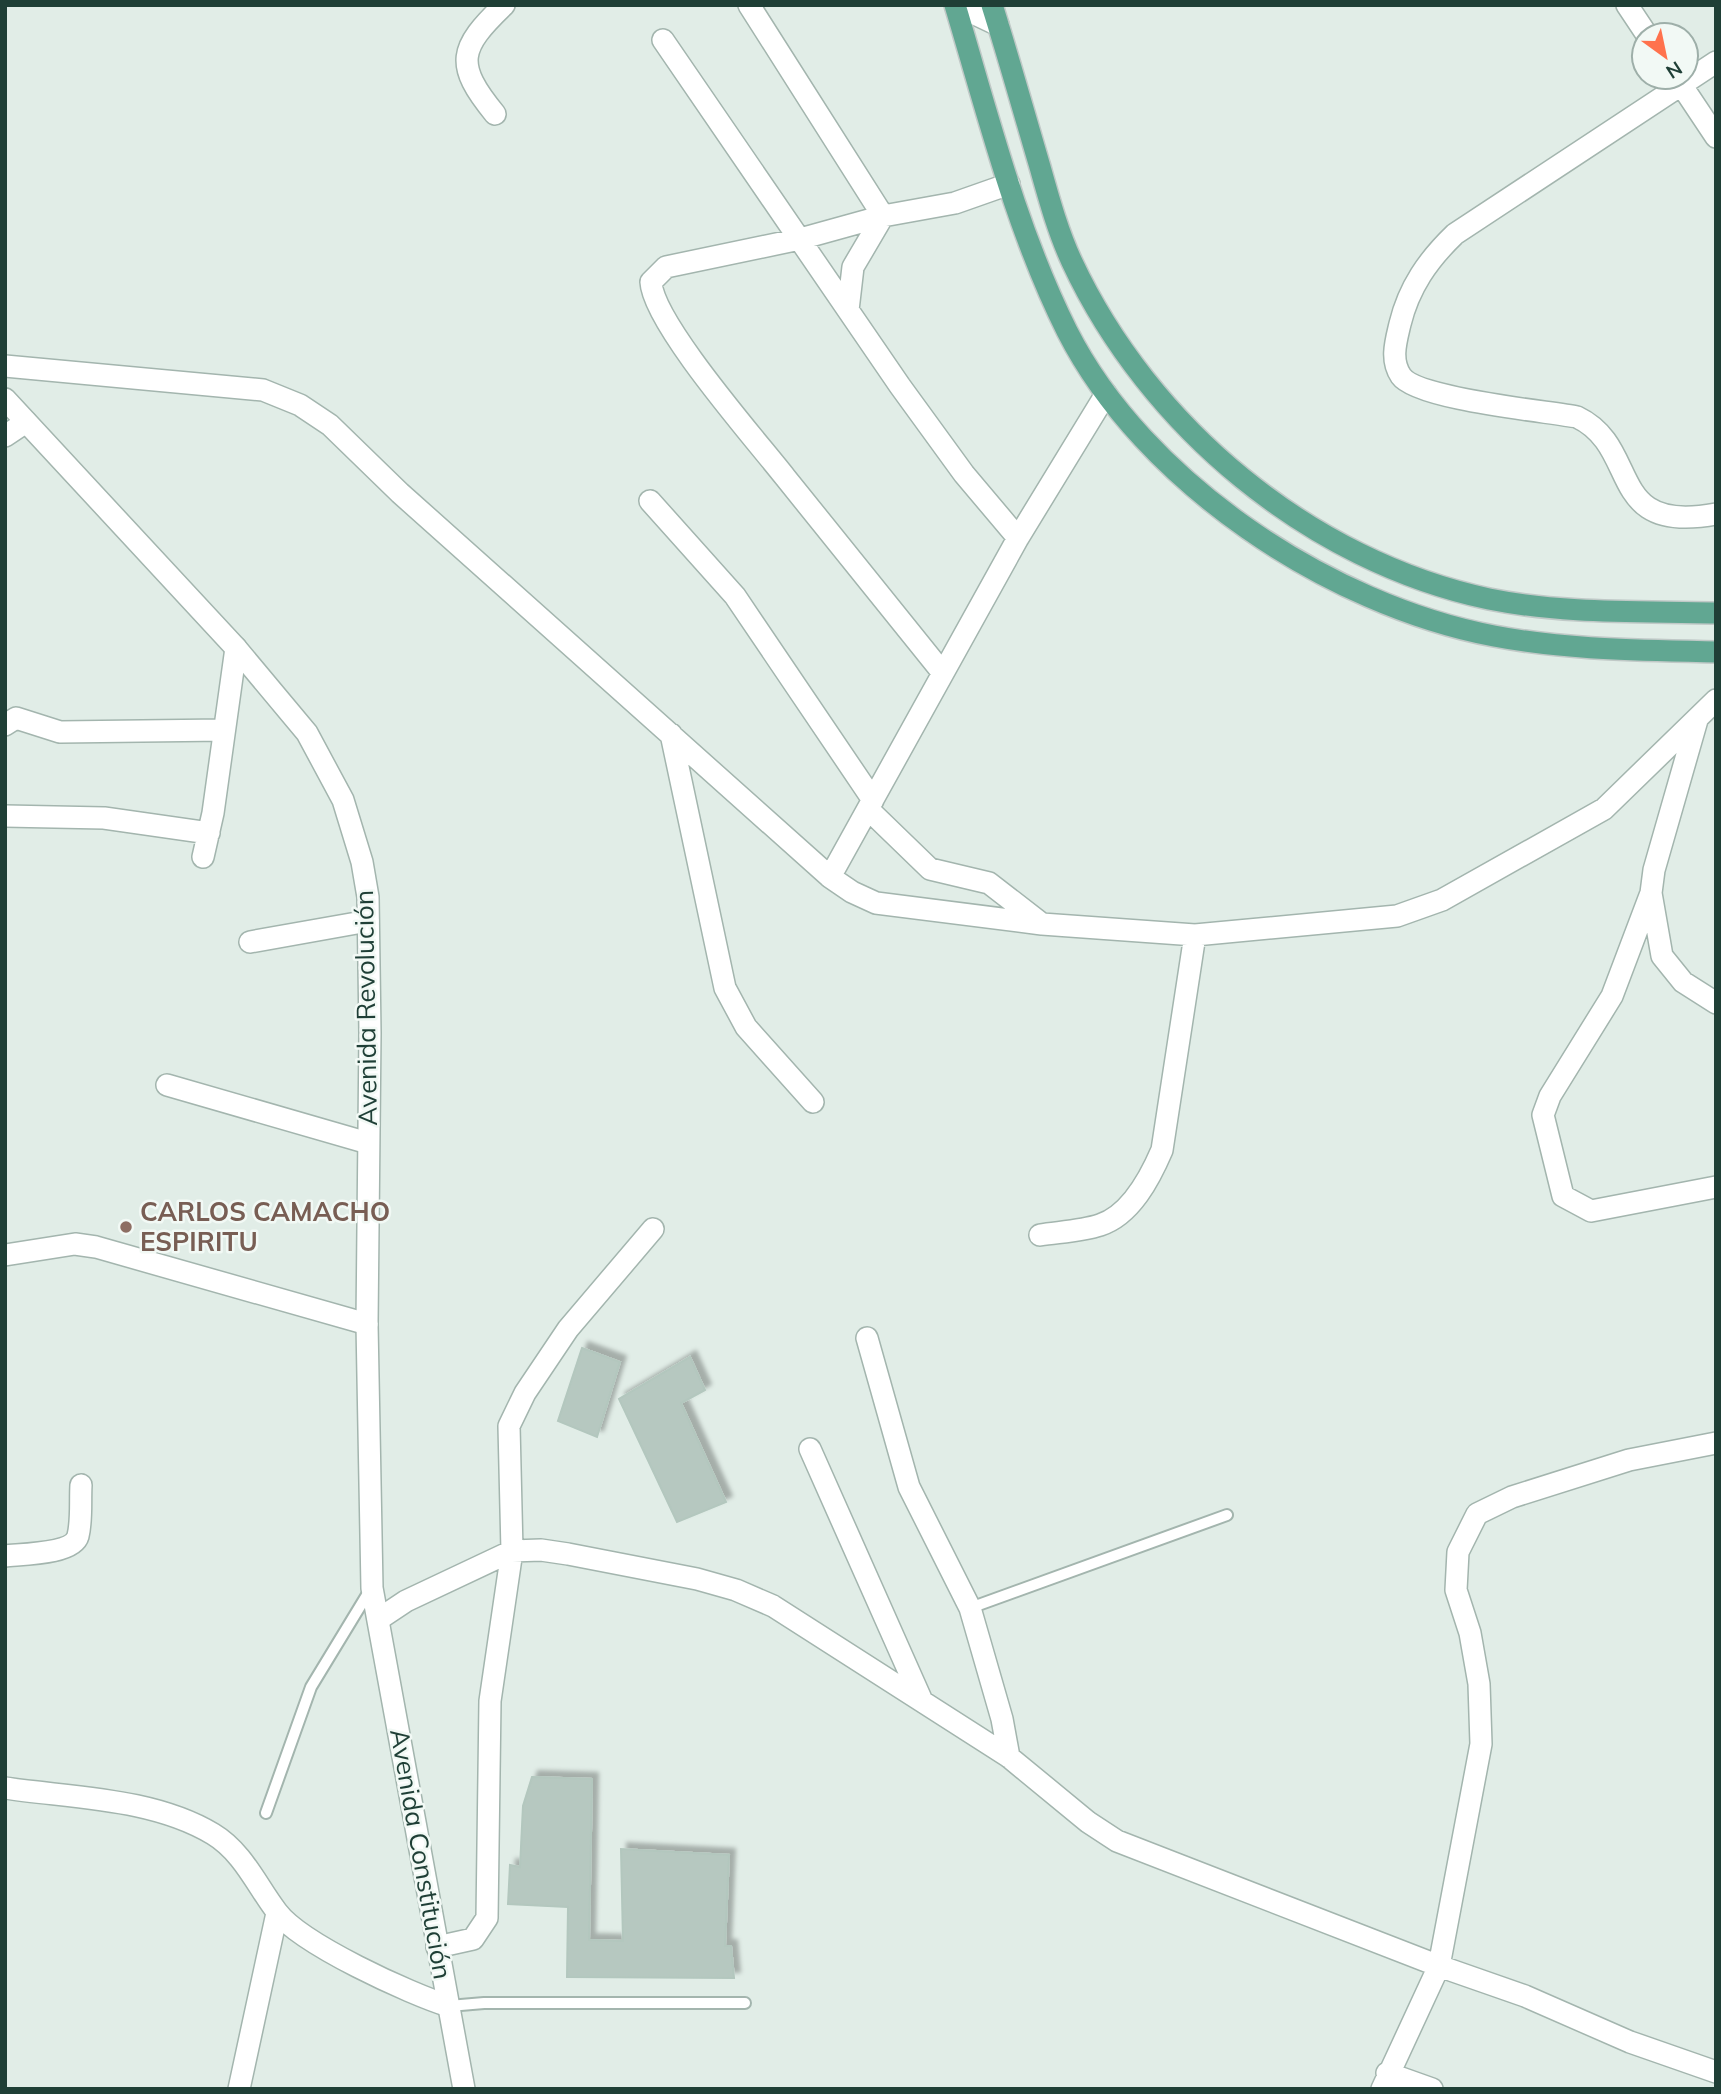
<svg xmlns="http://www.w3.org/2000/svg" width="1721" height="2094" viewBox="0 0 1721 2094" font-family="Mulish,sans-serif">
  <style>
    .building { fill: #b6c8c0; stroke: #b3c7be; stroke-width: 2; filter: url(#shadow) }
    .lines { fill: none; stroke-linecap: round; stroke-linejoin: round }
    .service-casing { stroke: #a3b5ae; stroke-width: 14 }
    .minor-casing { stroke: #a3b5ae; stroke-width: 24 }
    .tertiary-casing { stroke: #a3b5ae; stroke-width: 24 }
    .primary-casing { stroke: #c0c9c7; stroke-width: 24 }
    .service { stroke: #fff; stroke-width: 10 }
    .minor { stroke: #fff; stroke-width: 21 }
    .tertiary { stroke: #fff; stroke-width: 21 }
    .primary { stroke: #61a792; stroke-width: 21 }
    .education-dot { fill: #8d6e63; stroke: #f2f9f5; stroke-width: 2.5 }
    .labels { text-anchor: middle; stroke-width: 5; stroke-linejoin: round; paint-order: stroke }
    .street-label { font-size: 26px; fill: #1f3f36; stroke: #f2f9f5 }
    .education-label { font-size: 26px; font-weight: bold; fill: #785e54; stroke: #f2f9f5; text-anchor: start }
  </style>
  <defs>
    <filter id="shadow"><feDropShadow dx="6" dy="-6" stdDeviation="2" flood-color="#0004"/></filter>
  </defs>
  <rect width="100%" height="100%" fill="#e1ede7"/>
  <path class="building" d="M582,1348L620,1362L597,1437L558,1421Z
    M690,1357L705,1390L681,1403L726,1502L677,1522L619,1399Z
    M532,1777L592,1779L589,1940L623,1941L621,1849L729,1855L725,1946H731L734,1978L567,1977L568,1907L508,1904L510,1865L520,1867L523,1806Z"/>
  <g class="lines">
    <defs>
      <path id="service" d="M970,1608L1227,1515
        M266,1813L311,1687L370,1590
        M449,2006L484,2003H745"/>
      <path id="minor" d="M749,5L883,216L853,267L848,310
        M1627,5L1647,35
        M663,40L900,386L964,474L1018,538
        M1716,62L1455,234C1428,260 1409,287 1400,324C1396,341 1390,360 1401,376C1417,399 1545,411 1577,417C1642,448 1604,535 1716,514
        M1676,77L1716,137
        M495,114C454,64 459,48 504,5
        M5,366L263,390L300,405L330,425L400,493L830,877L852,892L876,903L1042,924L1195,935L1397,916L1442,900L1604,809L1716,700
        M5,436L26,422
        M650,501L735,596L873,800
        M942,672C890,607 838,542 785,477C756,440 653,323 651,282L666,267L800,239L883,216L955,203L1009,184
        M1697,720L1654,870L1651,893L1662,956L1683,982L1716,1003
        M5,725L16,718L60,732L224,730
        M671,734L725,988L746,1027L813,1102
        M868,809L930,869L989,883L1042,924
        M5,816L104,818L209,833
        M203,857L213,813L236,648
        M830,877L1018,538L1106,394
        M1651,893L1612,996L1550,1096L1543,1115L1563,1196L1591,1211L1716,1187
        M250,942L368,921
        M167,1085L368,1143
        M1040,1235C1059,1232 1082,1231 1100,1225C1131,1215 1150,1178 1162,1150L1195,935
        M5,1255L75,1244L96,1247L367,1324
        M867,1338L909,1487L970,1608L1002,1719L1009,1757
        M810,1449L922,1701
        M5,1556C22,1554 73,1554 78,1536C82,1520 80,1501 81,1485
        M379,1619L406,1601L512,1551L541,1550L568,1554L697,1579L736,1590L773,1606L1009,1757L1088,1822L1117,1841L1439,1966L1525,1996L1630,2042L1716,2072
        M5,1788C73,1798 153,1798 213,1834C243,1852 257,1886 277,1912C301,1944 410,1994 449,2006
        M437,1947L473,1939L487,1918L490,1701L512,1551L509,1426L525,1393L568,1329L653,1229
        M1387,2073L1432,2089
        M239,2089L277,1913
        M1382,2089L1439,1966L1481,1744L1479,1684L1470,1633L1456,1590L1458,1552L1477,1514L1512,1497L1629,1460L1716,1443"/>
      <path id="tertiary" d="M956,5L998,25
        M5,399L236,648L307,733L343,800L362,862L368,897L370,1033L367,1324L372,1588L464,2089"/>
      <path id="primary" d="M955,5C988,115 1016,229 1067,331C1144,483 1330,605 1494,636C1567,650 1641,650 1716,652
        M992,5C1009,59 1024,113 1040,167C1049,199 1058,232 1072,262C1149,427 1310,561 1489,599C1563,614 1641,611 1716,613"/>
    </defs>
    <use href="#service" class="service-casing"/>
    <use href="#minor" class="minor-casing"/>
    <use href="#tertiary" class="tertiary-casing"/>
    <use href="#primary" class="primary-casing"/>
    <use href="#service" class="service"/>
    <use href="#minor" class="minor"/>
    <use href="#tertiary" class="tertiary"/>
    <use href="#primary" class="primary"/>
  </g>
  <circle class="education-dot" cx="126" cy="1227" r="7"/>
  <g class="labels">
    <g class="street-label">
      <text transform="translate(366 1008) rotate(-91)" y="9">Avenida Revolución</text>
      <text transform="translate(421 1854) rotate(80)" y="9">Avenida Constitución</text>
    </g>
    <g class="education-label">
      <text x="140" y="1221">CARLOS CAMACHO<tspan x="140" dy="30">ESPIRITU</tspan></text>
    </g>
  </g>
  <rect width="1721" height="2094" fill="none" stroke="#1f3f36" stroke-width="14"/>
  <g transform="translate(1665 56) rotate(147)"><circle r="33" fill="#f2f9f5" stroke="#9eafa9" stroke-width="2"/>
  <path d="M0-5L12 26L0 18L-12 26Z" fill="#ff724d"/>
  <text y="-10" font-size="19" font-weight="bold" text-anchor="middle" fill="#1f3f36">N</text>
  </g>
</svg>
